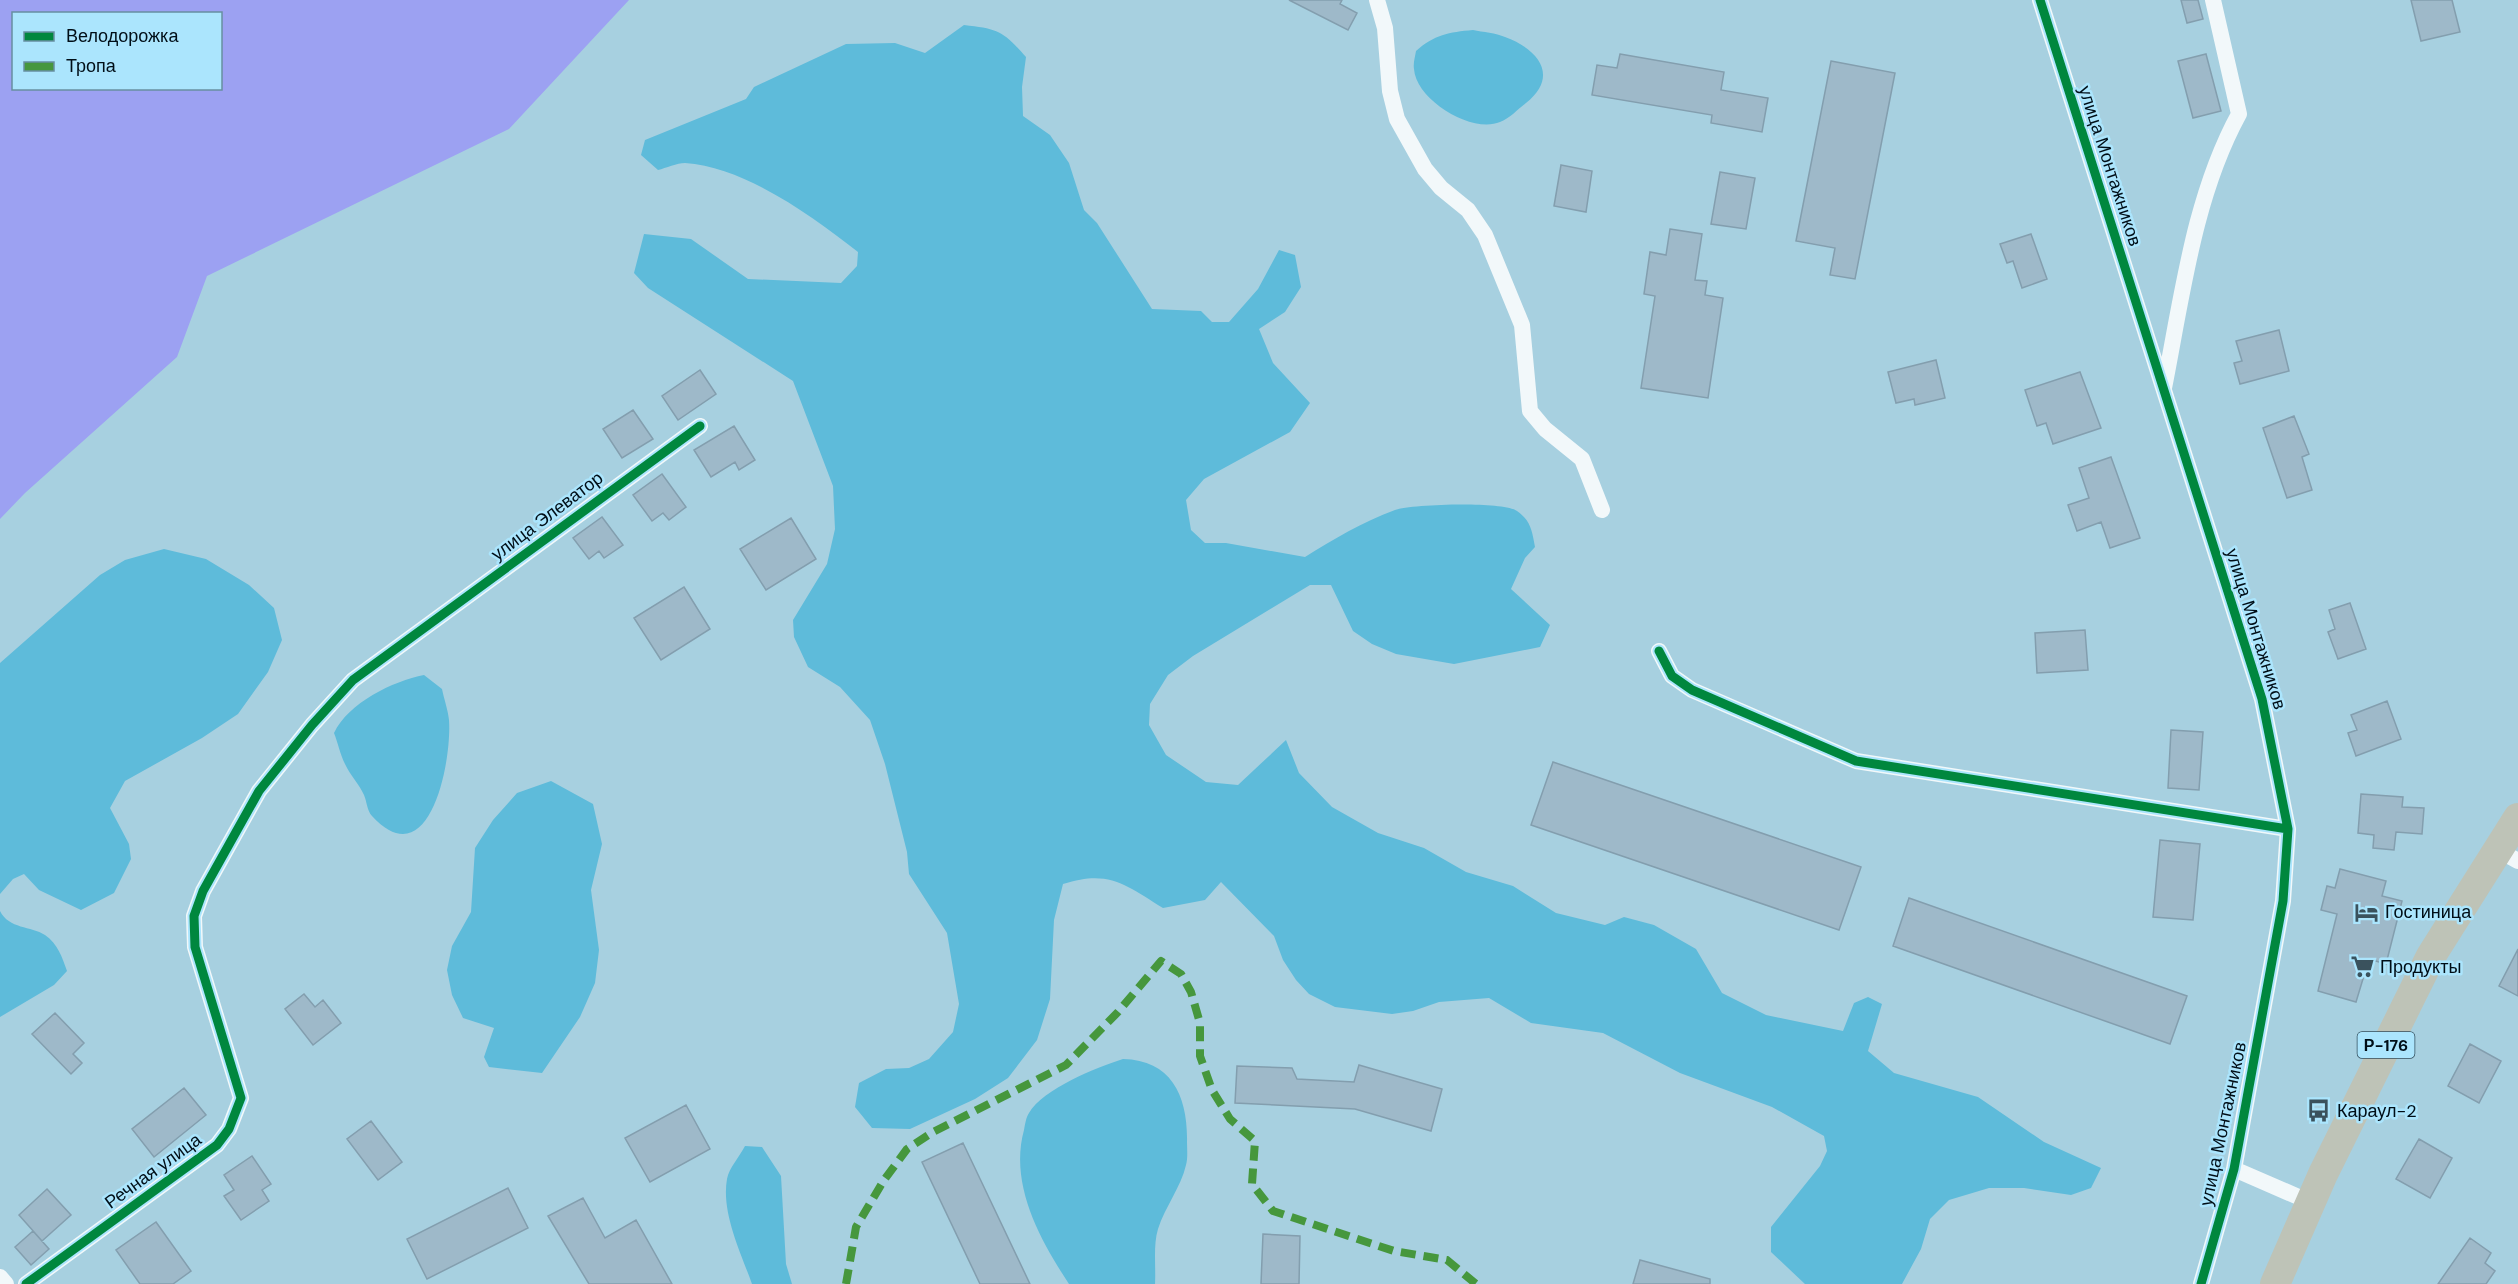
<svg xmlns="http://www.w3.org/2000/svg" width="2518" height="1284" viewBox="0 0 2518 1284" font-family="'DM Sans',sans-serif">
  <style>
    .forest { fill: #5ebbda }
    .water { fill: #9ca1f2; fill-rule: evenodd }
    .building { fill: #9eb9c9; stroke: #839eae; stroke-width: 1.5 }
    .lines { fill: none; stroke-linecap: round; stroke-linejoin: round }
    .street { stroke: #f2f8fa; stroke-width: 16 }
    .highway { stroke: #bec3b7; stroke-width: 30 }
    .quiet { stroke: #46973d; stroke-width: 8; stroke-dasharray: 15 8; stroke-linecap: butt }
    .cycleway-casing { stroke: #abe5fd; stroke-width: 13 }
    .cycleway { stroke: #00873e; stroke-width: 9 }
    .labels { text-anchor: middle; stroke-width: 5; stroke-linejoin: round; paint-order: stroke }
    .shield { fill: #abe5fd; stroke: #334e5c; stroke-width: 1.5 }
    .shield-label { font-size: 16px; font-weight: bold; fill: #000e17 }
    .street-label { font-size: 18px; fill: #000e17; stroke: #abe5fd }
    .poi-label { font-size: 18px; fill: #000e17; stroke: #abe5fd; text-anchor: start }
  </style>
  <rect width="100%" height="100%" fill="#a7d0e0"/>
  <path class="forest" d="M964,25C999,29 1003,31 1026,57L1022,87L1023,116L1050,135L1069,163L1084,210L1097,223L1152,309L1201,311L1212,322H1229L1258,289L1279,250L1295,255L1301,287L1285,312L1259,329L1273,363L1310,403L1290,432L1204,479L1186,500L1191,530L1205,543H1226L1305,557C1334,539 1362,522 1395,510C1412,504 1504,501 1517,511C1531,521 1532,531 1535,547L1525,558L1511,589L1550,625L1540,647L1454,664L1396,654L1372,644L1353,631L1331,585H1310L1193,656L1168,675L1150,704L1149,725L1166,755L1206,782L1238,785L1286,740L1299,773L1332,807L1378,833L1424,848L1466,872L1513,886L1556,913L1605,925L1624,917L1654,925L1696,949L1722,993L1766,1015L1843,1031L1854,1003L1868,997L1882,1004L1868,1051L1894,1073L1978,1097L2044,1142L2101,1168L2091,1188L2071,1195L2024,1188H1989L1949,1200L1930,1219L1921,1249L1902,1284H1805L1771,1252V1227L1820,1166L1827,1151L1824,1136L1772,1107L1680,1073L1603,1033L1531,1023L1489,998L1439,1002L1413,1011L1392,1014L1335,1007L1309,994L1296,980L1283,960L1274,936L1221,882L1205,900L1163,908C1126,885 1109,869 1063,884L1054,920L1050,999L1037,1040L1008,1078L975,1099L910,1129L872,1128L855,1107L859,1083L886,1069L909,1068L929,1059L953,1032L959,1004L947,933L909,874L907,852L885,764L870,720L840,687L808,667L794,637L793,620L827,564L835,529L833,486L793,381L648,288L634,273L644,234L691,239L748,279L841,283L857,266L858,252C812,216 745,167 685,163C677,163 666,168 658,170L641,155L645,140L746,99L754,87L846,44L895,43L925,53Z
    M1473,30C1483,32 1496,33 1505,37C1538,49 1560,76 1526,103C1518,109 1509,119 1500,122C1472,134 1416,100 1414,69C1413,64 1415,57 1416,51C1434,35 1449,32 1473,30Z
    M164,549L206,559L249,585L274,608L282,640L268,672L238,714L202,738L125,781L110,808L129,844L131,859L114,893L81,910L39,890L24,874L13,879L0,894V663L100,575L125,560Z
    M424,675L442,689C444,699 448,710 449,720C452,760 430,879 372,816C367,811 367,802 364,795C359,784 350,775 345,764C340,754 338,743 334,733C348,703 393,681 424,675Z
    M551,781L593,804L602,844L591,890L599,950L595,983L580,1017L542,1073L489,1067L484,1057L494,1028L463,1018L452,995L447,970L452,946L471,912L475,848L493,820L517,793Z
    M0,911C9,929 31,926 45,935C58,944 62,957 67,971L54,985L0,1017Z
    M1123,1059C1172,1060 1188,1097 1187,1142C1187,1149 1188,1158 1186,1165C1181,1187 1165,1207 1158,1229C1153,1245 1156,1267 1155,1284H1069C1040,1240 1009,1184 1024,1130C1025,1125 1026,1117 1029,1113C1043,1089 1097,1067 1123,1059Z
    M745,1146L762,1147L781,1176L786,1264L792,1284H752C741,1253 721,1213 727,1179C729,1168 740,1156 745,1146Z"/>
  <path class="water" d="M0,0H629L509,129L207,276L177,357L25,493L0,519ZM14,14H220V88H14Z"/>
  <path class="building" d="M1289,0H1342L1340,4L1357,13L1348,30Z
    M2181,0H2198L2203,19L2187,23Z
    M2411,0H2452L2460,32L2421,41Z
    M1620,54L1724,72L1721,90L1768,98L1762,132L1711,123L1712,115L1592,95L1597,65L1617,68Z
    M2206,54L2221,111L2193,118L2178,61Z
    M1831,61L1895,73L1855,279L1830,275L1835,248L1796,241Z
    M1561,165L1592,171L1586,212L1554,206Z
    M1720,172L1755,178L1746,229L1711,224Z
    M1670,229L1702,234L1695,280L1707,281L1705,295L1723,298L1708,398L1641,388L1655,296L1644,294L1650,252L1666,255Z
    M2031,234L2047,279L2022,288L2013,261L2007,263L2000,244Z
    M2279,330L2289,371L2240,384L2234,363L2242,361L2236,341Z
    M1936,360L1945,398L1915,405L1914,399L1896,403L1888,372Z
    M700,370L716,394L678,420L662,396Z
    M2080,372L2101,428L2053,444L2046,423L2037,426L2025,390Z
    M633,410L653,439L622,458L603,429Z
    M2294,416L2309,454L2302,457L2312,490L2287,498L2263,428Z
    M734,426L755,460L739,470L735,462L711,477L694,450Z
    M2111,457L2140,538L2110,548L2101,522L2077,531L2068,505L2089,498L2079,468Z
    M662,474L686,507L669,520L663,513L652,521L633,495Z
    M602,517L623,545L604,558L599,551L589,559L573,538Z
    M791,518L816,559L766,590L740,549Z
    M684,587L710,629L661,660L634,618Z
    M2350,603L2366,649L2338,659L2328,632L2335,629L2329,610Z
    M2085,630L2088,670L2037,673L2035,633Z
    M2387,701L2401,739L2356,756L2348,733L2357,730L2351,715Z
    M2171,730L2203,732L2199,790L2168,788Z
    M1553,762L1861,867L1839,930L1531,825Z
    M2361,794L2403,797L2402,807L2424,808L2422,834L2396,832L2394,850L2373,848L2374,835L2358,833Z
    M2160,840L2200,844L2193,920L2153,917Z
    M2340,869L2386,881L2382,896L2402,901L2386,964L2369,959L2356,1002L2318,991L2337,914L2321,910L2327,886L2335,888Z
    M1909,898L2187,996L2170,1044L1893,946Z
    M2518,949V996L2499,986Z
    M304,994L315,1007L323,1000L341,1023L313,1045L285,1009Z
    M55,1013L84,1043L73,1054L82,1063L71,1074L32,1034Z
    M2470,1044L2501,1061L2479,1103L2448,1086Z
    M1359,1065L1442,1089L1431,1131L1355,1109L1235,1103L1237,1066L1292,1068L1297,1079L1354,1082Z
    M184,1088L206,1115L154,1157L132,1129Z
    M686,1105L710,1149L650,1182L625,1138Z
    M371,1121L402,1162L378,1180L347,1139Z
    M2419,1139L2452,1158L2430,1198L2396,1179Z
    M963,1143L1030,1284H980L922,1162Z
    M252,1156L271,1184L262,1190L269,1201L241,1220L224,1196L234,1190L224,1175Z
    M508,1188L528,1228L427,1279L407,1239Z
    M47,1189L71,1215L42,1241L19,1215Z
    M583,1198L605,1238L636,1220L672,1284H589L548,1216Z
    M156,1222L191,1271L173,1284H140L116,1250Z
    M33,1231L49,1249L31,1265L15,1247Z
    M1263,1234L1300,1236L1299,1284H1261Z
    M2470,1238L2491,1253L2485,1263L2495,1271L2486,1284H2438Z
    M1640,1260L1710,1279V1284H1633Z"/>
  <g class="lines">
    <path class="street" d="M1377,0L1385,28L1390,91L1397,119L1425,169L1441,188L1468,210L1485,235L1522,325L1530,411L1545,429L1582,459L1602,510
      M2040,0L2262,699L2288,829L2283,901L2234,1169L2201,1284
      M2164,388C2182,297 2194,196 2239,114L2213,0
      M1659,651L1672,676L1692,690L1856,761L2288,829
      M2498,850L2518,861
      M2234,1169L2310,1202
      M0,1277L6,1284
      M26,1284L217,1145L229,1129L241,1098L195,947L194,916L203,891L259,791L312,725L353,680L700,426"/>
    <path class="highway" d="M2275,1284L2323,1174L2431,956L2518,818"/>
    <path class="quiet" d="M846,1284L856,1227L884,1180L907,1149L933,1132L1066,1065L1118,1012L1161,961L1181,974L1191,992L1200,1023V1056L1212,1090L1230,1119L1255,1141L1252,1184L1273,1211L1394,1251L1447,1260L1476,1284"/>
    <defs>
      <path id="cycleway" d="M2040,0L2262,699L2288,829L2283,901L2234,1169L2201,1284
        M1659,651L1672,676L1692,690L1856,761L2288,829
        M26,1284L217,1145L229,1129L241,1098L195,947L194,916L203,891L259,791L312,725L353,680L700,426"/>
    </defs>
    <use href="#cycleway" class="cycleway-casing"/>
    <use href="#cycleway" class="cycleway"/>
  </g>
  <defs>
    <symbol id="hotel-bare" viewBox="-9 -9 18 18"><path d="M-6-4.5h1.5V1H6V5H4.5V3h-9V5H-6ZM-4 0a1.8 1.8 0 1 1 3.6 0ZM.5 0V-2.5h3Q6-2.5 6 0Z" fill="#3a525d" stroke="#abe5fd" stroke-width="2.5" paint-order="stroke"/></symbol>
    <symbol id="supermarket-bare" viewBox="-9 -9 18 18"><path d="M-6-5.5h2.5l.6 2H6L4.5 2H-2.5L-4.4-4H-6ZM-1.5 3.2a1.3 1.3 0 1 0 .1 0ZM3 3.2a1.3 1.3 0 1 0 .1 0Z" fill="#3a525d" stroke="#abe5fd" stroke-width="2.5" paint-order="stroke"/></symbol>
    <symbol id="bus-bare" viewBox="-9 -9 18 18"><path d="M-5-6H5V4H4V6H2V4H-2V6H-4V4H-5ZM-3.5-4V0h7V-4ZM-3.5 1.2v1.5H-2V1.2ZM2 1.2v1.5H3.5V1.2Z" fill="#3a525d" stroke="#abe5fd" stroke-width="2.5" paint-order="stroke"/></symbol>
  </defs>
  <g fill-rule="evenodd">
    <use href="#hotel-bare" x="2350" y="896" width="33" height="33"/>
    <use href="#supermarket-bare" x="2346" y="950" width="33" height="33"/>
    <use href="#bus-bare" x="2302" y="1094" width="33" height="33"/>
  </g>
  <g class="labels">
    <rect class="shield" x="2357.5" y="1032" width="57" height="26" rx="4.5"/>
    <g class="shield-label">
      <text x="2386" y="1051">Р-176</text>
    </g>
    <g class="street-label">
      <text transform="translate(2110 166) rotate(72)" y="6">улица Монтажников</text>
      <text transform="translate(547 516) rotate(-37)" y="6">улица Элеватор</text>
      <text transform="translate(2256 629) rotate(73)" y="6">улица Монтажников</text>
      <text transform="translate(2223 1124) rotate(-78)" y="6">улица Монтажников</text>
      <text transform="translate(153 1171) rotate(-36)" y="6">Речная улица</text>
    </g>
    <g class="poi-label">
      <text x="2385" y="918">Гостиница</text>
      <text x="2380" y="973">Продукты</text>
      <text x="2337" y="1117">Караул-2</text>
    </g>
  </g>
  <rect x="12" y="12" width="210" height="78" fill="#abe5fd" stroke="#678fa1" stroke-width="1.5"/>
  <rect x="24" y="32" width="30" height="9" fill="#00873e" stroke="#678fa1" stroke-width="1.5"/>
  <text x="66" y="42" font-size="18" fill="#000e17">Велодорожка</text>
  <rect x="24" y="62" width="30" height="9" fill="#46973d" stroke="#678fa1" stroke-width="1.5"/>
  <text x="66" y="72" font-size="18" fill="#000e17">Тропа</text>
</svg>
